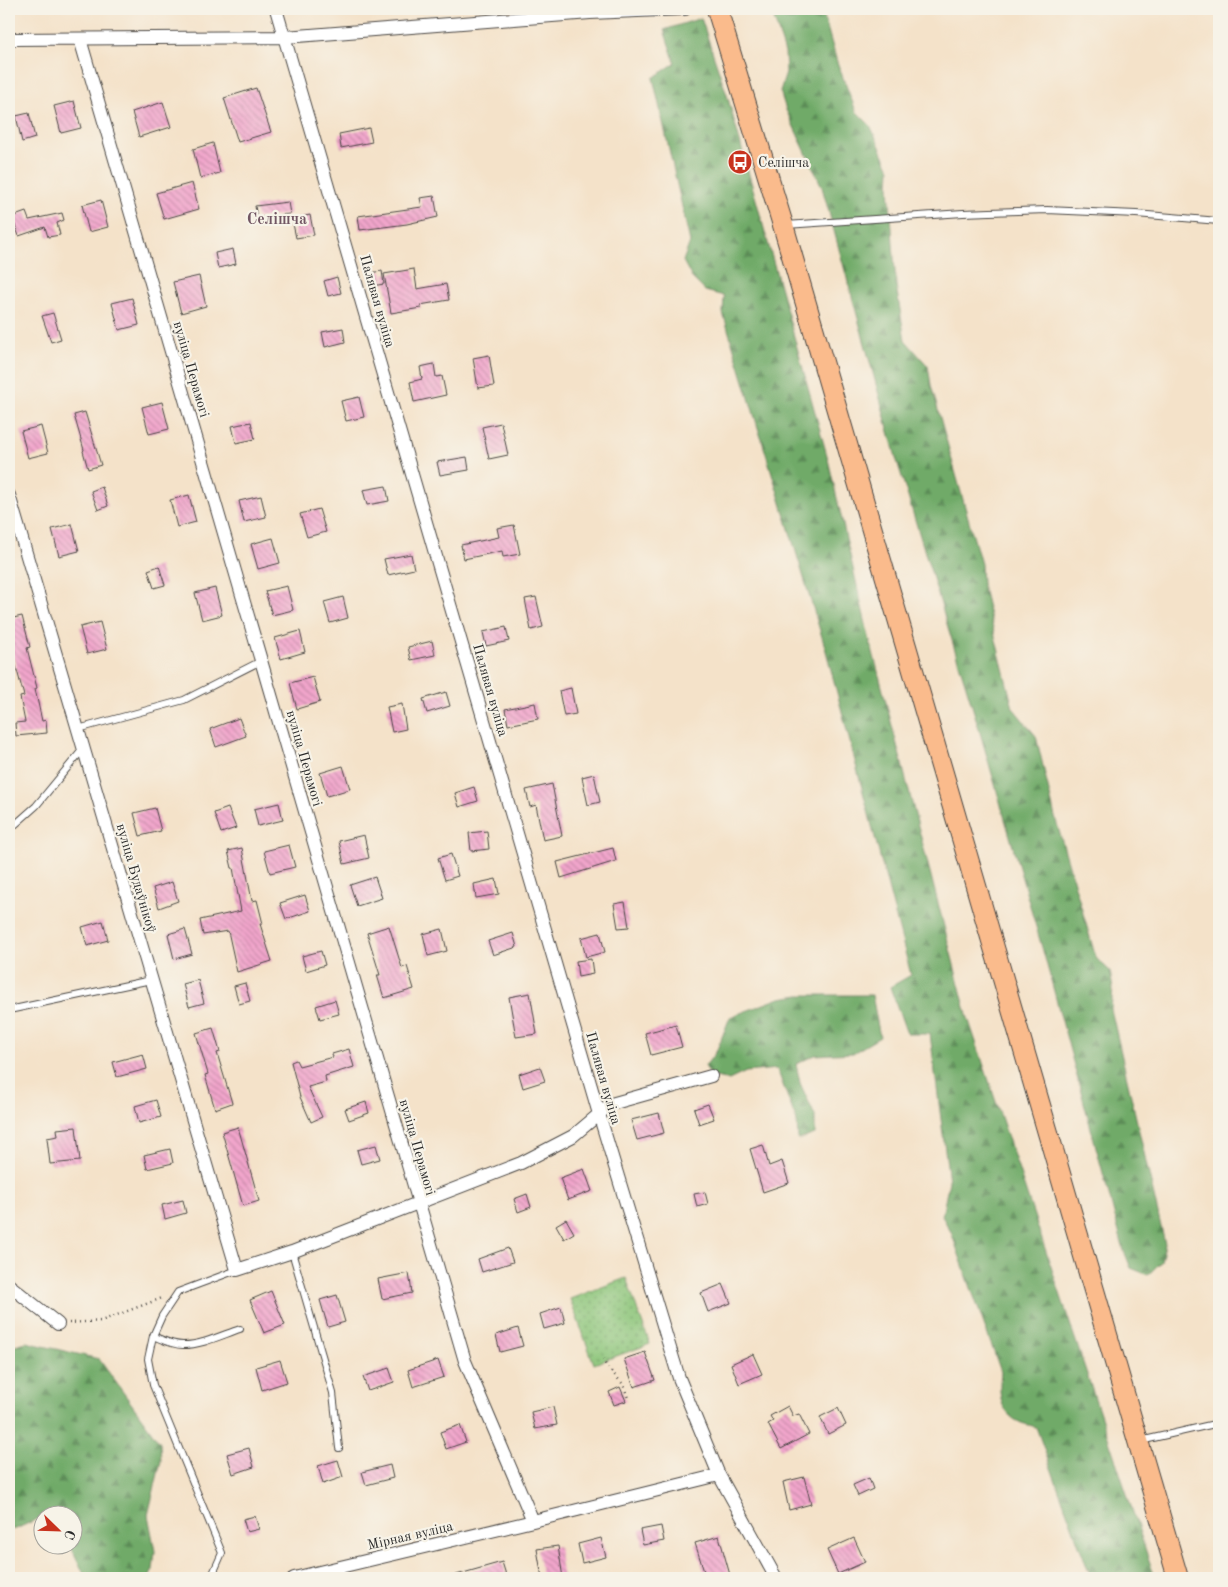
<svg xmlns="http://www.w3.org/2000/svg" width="1228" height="1587" viewBox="0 0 1228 1587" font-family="'Old Standard TT',serif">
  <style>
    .grass { fill: url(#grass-dots); stroke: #5a7852 }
    .forest { fill: url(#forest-firs); stroke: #4d6a4a }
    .building { fill: url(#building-back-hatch) }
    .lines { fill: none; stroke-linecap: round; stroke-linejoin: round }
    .lane-casing { stroke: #494643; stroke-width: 8 }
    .street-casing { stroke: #494643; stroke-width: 14 }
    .primary-casing { stroke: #494643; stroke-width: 22 }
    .path { stroke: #494643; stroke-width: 2.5; stroke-dasharray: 1 4; stroke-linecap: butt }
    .lane { stroke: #fff; stroke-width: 6 }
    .street { stroke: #fff; stroke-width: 12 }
    .primary { stroke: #fabb8c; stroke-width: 20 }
    .labels { text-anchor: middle; stroke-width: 4.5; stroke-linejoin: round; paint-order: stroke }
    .poi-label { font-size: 14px; fill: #2b2b2b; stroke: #f7f3e8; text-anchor: start }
    .street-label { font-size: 14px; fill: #2b2b2b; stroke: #f7f3e8 }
    .quarter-label { font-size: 16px; font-weight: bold; fill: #715663; stroke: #f7f3e8 }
  </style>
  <defs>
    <pattern id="grass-dots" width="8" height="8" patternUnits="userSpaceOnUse" patternTransform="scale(1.25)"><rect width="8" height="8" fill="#8ac478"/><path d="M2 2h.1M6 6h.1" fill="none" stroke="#719f63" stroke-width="1.8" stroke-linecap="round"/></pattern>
    <pattern id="forest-firs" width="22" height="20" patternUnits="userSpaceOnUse" patternTransform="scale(1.25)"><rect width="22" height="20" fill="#6faa68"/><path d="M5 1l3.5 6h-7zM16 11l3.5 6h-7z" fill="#5b8b56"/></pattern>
    <pattern id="building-back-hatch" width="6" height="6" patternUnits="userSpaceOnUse" patternTransform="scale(1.25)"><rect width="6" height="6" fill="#f2a6cc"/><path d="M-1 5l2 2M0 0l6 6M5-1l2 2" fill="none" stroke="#c487a6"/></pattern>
  </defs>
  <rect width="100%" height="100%" fill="#f7f3e8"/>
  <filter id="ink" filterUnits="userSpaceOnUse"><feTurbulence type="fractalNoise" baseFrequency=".02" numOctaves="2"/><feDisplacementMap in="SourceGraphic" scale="10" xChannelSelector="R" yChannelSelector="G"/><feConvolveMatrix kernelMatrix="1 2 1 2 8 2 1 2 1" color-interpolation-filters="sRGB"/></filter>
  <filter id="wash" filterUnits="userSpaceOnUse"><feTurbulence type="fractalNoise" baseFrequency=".0096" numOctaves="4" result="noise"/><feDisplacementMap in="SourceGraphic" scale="20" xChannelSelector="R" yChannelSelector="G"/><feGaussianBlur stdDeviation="1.12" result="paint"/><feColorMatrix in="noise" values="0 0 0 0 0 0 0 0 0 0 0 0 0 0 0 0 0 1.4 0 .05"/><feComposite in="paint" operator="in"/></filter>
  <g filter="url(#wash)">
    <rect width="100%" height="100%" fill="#f4e2c9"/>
    <path class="grass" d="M626,1278L650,1344L594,1364L570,1299Z"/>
    <path class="forest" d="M771,9H822L837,62L856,111L870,125L890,169L889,187L896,285L905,340L928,366L931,385L981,564L982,584L1013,708L1036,736L1055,817L1096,958L1110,971L1113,989L1111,1009L1165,1244L1161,1262L1148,1275L1131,1268L1124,1251L1045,958L977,722L897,461L822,187L786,110L780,91L786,73L785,53Z
      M701,18L727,95L828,459L867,629L967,1015L1155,1578H1091L1036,1427C1030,1425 1022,1424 1017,1421C998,1410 999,1391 1001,1372L951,1232L942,1216L949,1181L930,1034H907L890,987L911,975L825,647L723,313L724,296L705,291L692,278L683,261L690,242L653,78L675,63L664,30Z
      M800,995H872L880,1037L853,1053L815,1055L796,1064L800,1083L815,1116V1134L798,1140L797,1122L777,1069L746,1072L729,1080L711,1076L705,1066L716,1052L730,1017L780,998Z
      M26,1342L99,1359L160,1443L161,1461L148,1515L155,1551L153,1570L149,1578H86L70,1545L72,1544V1514H42V1517L16,1529L9,1530V1347Z"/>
    <g id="blocks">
      <path class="building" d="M256,88L271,132L238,142L224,98Z
        M74,101L81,128L61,133L54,106Z
        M163,102L171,127L139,137L132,112Z
        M29,113L35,138L22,142L16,116Z
        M369,128L372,142L341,148L339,134Z
        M213,143L220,173L200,178L193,149Z
        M192,183L199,209L164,219L156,193Z
        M434,196L438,217L407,224L360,230L358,216L422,207L420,198Z
        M101,200L108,227L89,232L82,205Z
        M288,202L290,214L257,218L255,206Z
        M26,212L29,220L62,213L64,220L57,223L60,235L48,237L45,227L19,236L12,217Z
        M310,215L314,235L296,238L292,219Z
        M233,249L236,264L218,268L215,253Z
        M414,269L417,289L446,284L449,300L420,305L421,308L391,313L384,274Z
        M382,271L384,284L372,286L369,273Z
        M199,276L206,306L181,313L173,282Z
        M337,277L341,293L328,296L324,281Z
        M132,298L139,325L119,330L112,303Z
        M53,313L61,339L51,342L42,316Z
        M343,328L345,342L325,347L322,332Z
        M489,355L494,386L478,388L473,358Z
        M434,364L436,377L442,376L446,395L414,402L410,382L422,379L420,367Z
        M359,397L364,417L346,421L341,401Z
        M162,402L169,429L149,434L142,407Z
        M85,412L101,465L88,469L83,451L84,450L74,415Z
        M251,422L255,439L236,443L232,426Z
        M501,423L508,455L489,459L482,427Z
        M41,426L48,453L28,458L21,431Z
        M467,457L469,470L440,475L437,462Z
        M386,486L389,501L367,505L363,490Z
        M102,487L108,506L98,510L91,491Z
        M189,495L196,522L177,527L170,500Z
        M261,496L266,517L244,522L239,501Z
        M319,509L326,532L307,537L300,514Z
        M72,524L79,551L59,556L52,529Z
        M514,525L520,554L503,557L502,551L464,559L461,545L499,537L497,528Z
        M273,538L280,563L258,569L251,544Z
        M411,554L414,569L388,575L384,559Z
        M159,566L165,585L154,588L148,570Z
        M287,586L293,610L272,615L265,591Z
        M215,588L222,615L202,620L195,593Z
        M343,597L348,618L330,623L324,602Z
        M536,597L543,627L531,630L525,599Z
        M22,616L30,647L27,648L37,688L35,689L42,721L46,720L47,733L16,736L15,723L25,722L20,697L24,696L12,652L9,653V619Z
        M100,622L107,649L87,654L80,627Z
        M506,627L509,641L486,646L483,632Z
        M300,631L305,652L281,659L275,638Z
        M432,641L435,655L411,660L408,647Z
        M313,677L320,702L297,709L290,683Z
        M571,688L576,714L564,716L559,691Z
        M446,692L450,706L427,713L423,699Z
        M535,703L538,719L508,725L505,709Z
        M402,704L406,729L392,732L387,707Z
        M239,718L246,736L216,747L210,729Z
        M343,766L350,789L327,796L320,773Z
        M594,774L600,802L588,805L582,777Z
        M552,784L562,836L543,840L536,805L530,807L526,790Z
        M474,787L478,801L459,807L455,793Z
        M279,803L283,820L258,826L254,809Z
        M155,808L161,831L140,836L134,813Z
        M228,808L236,828L221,833L214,813Z
        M487,831L489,849L471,851L469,833Z
        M364,835L369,858L344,864L339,841Z
        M289,845L295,867L270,873L264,851Z
        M242,848L252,901L257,900L263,924H260L272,961L237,972L228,931L203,935L200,920L241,911L233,868H232L228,851Z
        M613,848L616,861L561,878L557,862Z
        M451,854L458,876L445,880L438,858Z
        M375,877L382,898L357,906L350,885Z
        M496,879L499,894L476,898L474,884Z
        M172,882L178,901L159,908L153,888Z
        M305,895L310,911L286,919L280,903Z
        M625,902L629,927L618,928L614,904Z
        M103,921L108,940L87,946L82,927Z
        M389,926L402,968L407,966L414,989L384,998L377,975H380L367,933Z
        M185,929L192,954L174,959L168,934Z
        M442,929L447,951L428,956L423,934Z
        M513,933L517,947L493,955L488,941Z
        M600,933L605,952L586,957L581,938Z
        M321,951L325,965L306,971L302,956Z
        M591,959L593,974L578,977L576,961Z
        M198,980L204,1003L189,1007L183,984Z
        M245,983L250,1001L239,1004L234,986Z
        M530,993L537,1034L516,1037L509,997Z
        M335,1000L339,1014L320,1019L316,1006Z
        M676,1025L682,1047L651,1055L645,1033Z
        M213,1028L220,1052L217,1053L232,1103L215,1109L205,1075L208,1074L196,1033Z
        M349,1049L354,1067L325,1076L326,1082L308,1087L322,1117L311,1122L300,1097L291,1062L296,1060L299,1066L333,1057L332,1054Z
        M143,1054L147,1069L117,1077L113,1062Z
        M540,1067L545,1081L523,1088L519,1074Z
        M156,1100L161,1117L139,1123L135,1106Z
        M366,1102L369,1113L349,1120L345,1109Z
        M708,1104L714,1119L699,1124L694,1109Z
        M659,1113L664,1133L637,1140L631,1120Z
        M76,1127L80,1161L50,1164L47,1138L58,1136L57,1129Z
        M238,1127L259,1201L243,1206L222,1132Z
        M376,1145L380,1159L361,1164L357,1150Z
        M763,1145L769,1166L782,1161L789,1183L763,1192L750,1149Z
        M170,1149L173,1163L147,1169L144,1155Z
        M584,1169L592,1191L568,1200L560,1178Z
        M705,1192L708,1204L697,1207L694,1194Z
        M527,1194L531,1207L518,1212L514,1199Z
        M183,1200L186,1213L165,1219L162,1205Z
        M566,1219L574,1233L564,1239L556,1225Z
        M508,1248L513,1262L482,1272L478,1259Z
        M409,1273L412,1293L382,1299L378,1279Z
        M723,1284L731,1303L708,1312L701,1293Z
        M271,1291L285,1325L264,1333L250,1300Z
        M337,1295L345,1322L328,1327L320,1300Z
        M561,1307L565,1323L544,1329L540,1314Z
        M518,1328L523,1346L500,1352L496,1335Z
        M645,1352L655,1380L634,1387L624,1359Z
        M753,1354L762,1374L739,1384L731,1364Z
        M280,1360L287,1382L262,1390L256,1367Z
        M438,1360L444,1377L413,1387L408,1370Z
        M389,1368L394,1382L368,1391L363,1377Z
        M620,1387L626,1401L614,1405L609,1392Z
        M788,1406L793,1416L799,1414L809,1434L781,1449L768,1424L773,1421L770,1416Z
        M553,1407L557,1425L535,1429L531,1412Z
        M838,1408L846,1425L828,1434L820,1417Z
        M460,1425L466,1442L446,1449L440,1432Z
        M249,1448L254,1467L233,1474L227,1454Z
        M338,1460L343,1477L323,1484L318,1466Z
        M390,1465L393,1478L366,1485L362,1472Z
        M804,1477L811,1504L789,1510L783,1482Z
        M869,1478L873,1489L858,1496L853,1485Z
        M255,1516L259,1529L247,1532L243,1519Z
        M661,1526L664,1541L643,1545L640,1530Z
        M719,1536L730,1575L719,1578H706L695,1543Z
        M601,1538L606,1557L582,1563L578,1544Z
        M854,1538L865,1562L838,1574L827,1550Z
        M558,1546L563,1578H542L537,1549Z
        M502,1562L507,1578H456V1575Z"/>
    </g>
  </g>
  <g filter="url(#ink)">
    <use href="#blocks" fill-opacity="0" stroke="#494643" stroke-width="1"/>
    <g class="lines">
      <defs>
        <path id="lane" d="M786,225L963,213L1047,210L1136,214L1219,221
          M78,729L184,700L261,661
          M9,830L36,806L83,749
          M9,1010L151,980
          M292,1252L333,1393L339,1448
          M153,1336C163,1340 172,1345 183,1345C202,1345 222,1335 240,1329
          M1140,1441L1219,1423
          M211,1578L222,1553L153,1385L148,1359L153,1336L162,1316L178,1292L237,1270"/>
        <path id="street" d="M276,9L599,1114L679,1378L719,1475L776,1578
          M9,39L285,37L590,13L685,9
          M80,39L465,1361L533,1521L719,1475
          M9,495L237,1270L292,1252L521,1163L573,1136L611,1104L711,1076
          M9,1285L58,1324
          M294,1578L533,1521"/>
        <path id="primary" d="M717,9L783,225L1178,1578"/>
      </defs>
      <use href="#lane" class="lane-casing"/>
      <use href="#street" class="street-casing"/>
      <use href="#primary" class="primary-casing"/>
      <path class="path" d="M69,1323L101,1321L162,1298
        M603,1359L606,1366L623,1384L628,1398"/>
      <use href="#lane" class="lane"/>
      <use href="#street" class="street"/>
      <use href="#primary" class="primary"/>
    </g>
  </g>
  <defs>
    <symbol id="bus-disc" viewBox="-11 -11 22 22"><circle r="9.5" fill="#c8321e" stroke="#f7f3e8"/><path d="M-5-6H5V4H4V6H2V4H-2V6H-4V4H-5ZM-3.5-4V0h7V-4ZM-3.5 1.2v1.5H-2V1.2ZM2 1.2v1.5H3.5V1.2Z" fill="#fff"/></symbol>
  </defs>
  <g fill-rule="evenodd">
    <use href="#bus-disc" x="726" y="148" width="28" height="28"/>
  </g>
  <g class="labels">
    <g class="poi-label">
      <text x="758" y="167">Селішча</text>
    </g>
    <g class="street-label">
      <text transform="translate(378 301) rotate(74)" y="5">Палявая вуліца</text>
      <text transform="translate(192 369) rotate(74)" y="5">вуліца Перамогі</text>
      <text transform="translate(491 690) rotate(74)" y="5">Палявая вуліца</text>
      <text transform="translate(305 758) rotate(74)" y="5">вуліца Перамогі</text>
      <text transform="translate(137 878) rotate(74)" y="5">вуліца Будаўнікоў</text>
      <text transform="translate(604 1078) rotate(74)" y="5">Палявая вуліца</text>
      <text transform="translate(418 1147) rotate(74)" y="5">вуліца Перамогі</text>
      <text transform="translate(410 1535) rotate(-13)" y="5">Мірная вуліца</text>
    </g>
    <g class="quarter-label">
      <text x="277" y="224">Селішча</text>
    </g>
  </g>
  <rect width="1228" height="1587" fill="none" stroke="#f7f3e8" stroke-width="30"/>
  <g transform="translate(58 1530) rotate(113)"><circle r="24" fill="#f7f3e8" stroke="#a5a39c"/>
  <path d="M0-4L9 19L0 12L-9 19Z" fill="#c8321e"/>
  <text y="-8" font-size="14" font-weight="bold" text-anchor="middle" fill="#2b2b2b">С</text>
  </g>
</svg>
